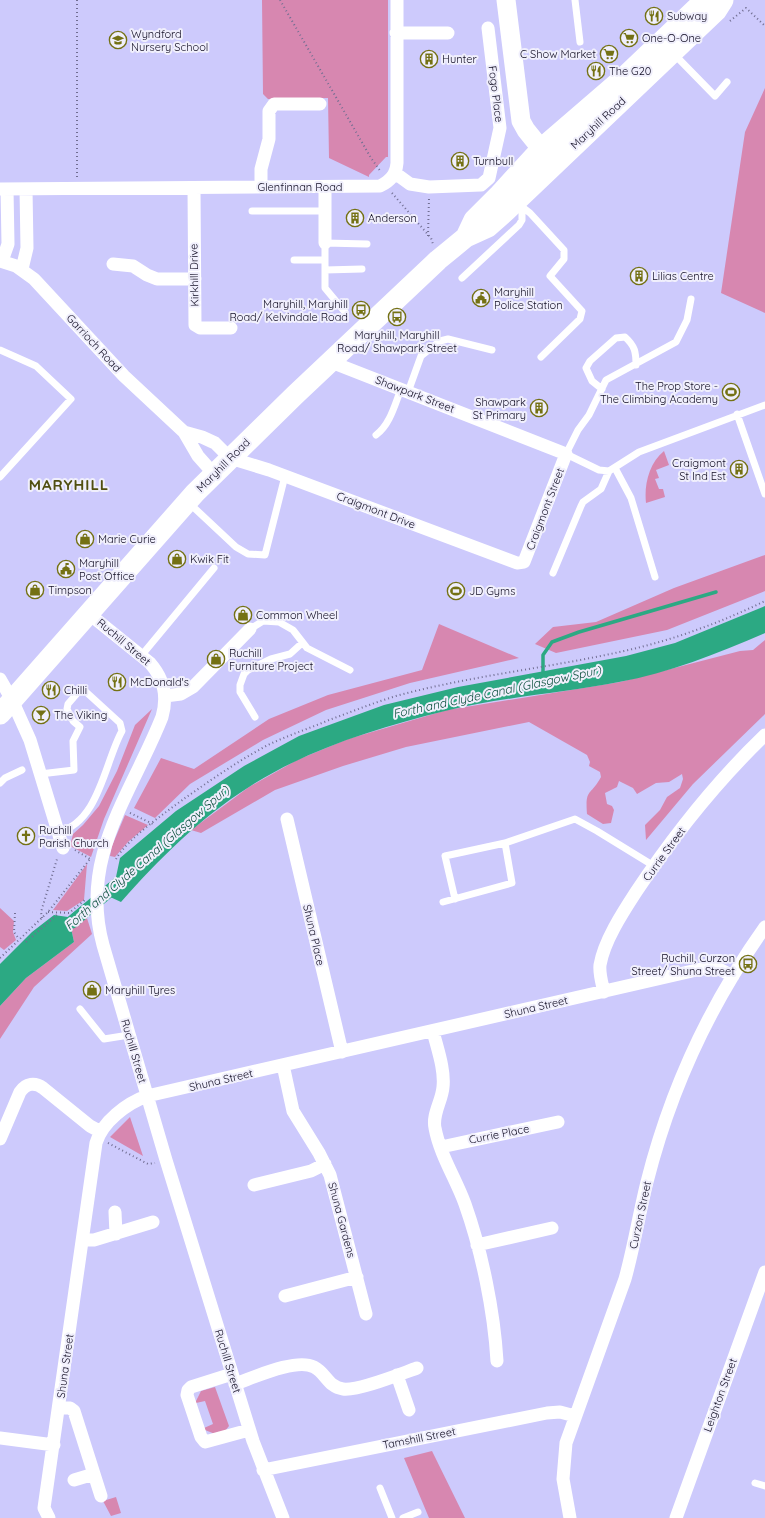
<svg xmlns="http://www.w3.org/2000/svg" width="765" height="1518" viewBox="0 0 765 1518" font-family="Quicksand,sans-serif">
  <style>
    .green { fill: #d787b0 }
    .water { fill: #2ca983 }
    .lines { fill: none; stroke-linecap: round; stroke-linejoin: round }
    .stream { stroke: #2ca983; stroke-width: 3.5 }
    .canal { stroke: #2ca983; stroke-width: 13 }
    .path { stroke: #716e92; stroke-width: 2; stroke-dasharray: 1 3; stroke-linecap: butt }
    .lane { stroke: #fff; stroke-width: 7 }
    .street { stroke: #fff; stroke-width: 13 }
    .secondary { stroke: #fff; stroke-width: 19 }
    .primary { stroke: #fff; stroke-width: 21 }
    .labels { text-anchor: middle; stroke-width: 4; stroke-linejoin: round; paint-order: stroke }
    .poi-label { font-size: 11px; fill: #110d23; stroke: #f0effc; text-anchor: start }
    .street-label { font-size: 11px; fill: #110d23; stroke: #f0effc }
    .water-label { font-size: 12px; font-style: italic; fill: #084d3a; stroke: #f0effc }
    .district-label { font-size: 15px; font-weight: bold; letter-spacing: 1px; fill: #504e11; stroke: #f0effc }
  </style>
  <rect width="100%" height="100%" fill="#cdcafc"/>
  <path class="green" d="M262,0H388V157H386L369,175V177L329,158L328,98L268,99L263,94Z
    M765,88V313L721,293L745,132Z
    M664,451L669,465L656,470L659,478L655,479L659,489H663L665,497L646,503C644,485 649,463 664,451Z
    M765,555V591L667,630L556,653L535,644L553,627L596,622L674,588Z
    M439,624L519,658L410,683L326,710L263,740L190,784L155,818L134,808L161,758L194,769L269,719L328,695L422,670Z
    M765,640V714L693,784L646,840L645,825L660,810L667,797L680,788L683,779L682,774L669,782L656,783L637,794L633,788L619,781L617,787L605,793L607,804L612,806L614,810L611,823L603,824L587,814C585,788 590,797 601,777L600,772L589,766L590,762L587,755L529,722L406,747L343,766L275,790L201,833L191,830L249,787L297,760L348,739L447,710L620,682L740,651L753,650Z
    M152,709L104,819L91,857L70,846L73,834L83,825L99,806L117,771L135,725Z
    M125,815L148,825L128,842L115,857L110,856L112,846Z
    M87,864L84,900L67,911L53,910Z
    M0,908L14,921L13,932L16,940L4,950L0,947Z
    M86,915L92,934L34,987L0,1039V1006L26,978L74,942L71,928Z
    M130,1117L143,1156L110,1137Z
    M215,1387L229,1426L225,1431L215,1434L205,1430L204,1428L213,1424L205,1401L196,1403V1401L201,1391Z
    M432,1451L465,1518H429L404,1458Z
    M116,1497L121,1513L111,1516L103,1501Z"/>
  <path class="water" d="M765,606V633C718,653 669,673 619,682C562,693 502,697 445,711C377,728 308,749 249,787C200,818 159,859 121,902L108,896L105,886L116,877L120,858L176,811L244,766L299,736L384,705L458,687L626,656L675,643Z
    M85,903L86,915L71,928L74,942L26,978L0,1006V964L32,932L54,915L68,917Z"/>
  <g class="lines">
    <path class="stream" d="M543,676V655L552,642L579,632L716,592"/>
    <path class="canal" d="M72,922L120,882"/>
    <path class="path" d="M280,0L371,158L381,172
      M730,21L746,8L765,26
      M77,177V0
      M392,193L431,238L433,244
      M428,236L429,198
      M130,813L153,824
      M75,850L90,859
      M116,859C128,838 165,813 185,798C211,780 238,761 266,746C286,736 308,729 329,720C351,712 373,703 396,696C477,674 560,667 641,647C684,636 726,620 765,601
      M48,912L69,913L86,899
      M15,913L14,932L19,939
      M42,918L41,912L57,859
      M26,942L59,913
      M0,958L48,912L90,859
      M108,1143L148,1164L155,1163"/>
    <path class="lane" d="M575,0L580,42
      M673,53L715,96L727,82
      M517,203L530,213L564,250V259L550,276L582,311L580,319L541,357
      M252,211H325
      M294,260H325
      M325,270L362,269
      M462,278L519,225L522,220V208
      M691,299L687,320L676,342L606,380L589,415L578,430L566,454L599,470L609,471L639,452L765,405
      M345,312L325,288V243L367,244
      M0,350L36,366L71,399L0,477
      M602,389L592,381L586,368L590,361L616,338L625,337C635,346 636,352 636,365
      M408,392L421,356L440,341L448,339L492,350
      M737,414L765,494
      M376,435C390,425 395,404 401,389
      M615,468L631,498L655,577
      M189,503L236,547L248,554L265,555L285,476
      M553,573L581,506L583,502L601,489L609,471
      M250,629L263,621L279,622L293,630L307,648L350,670
      M141,656L214,568
      M255,717L240,692V685L244,674L248,670L271,659L290,654L301,644
      M40,774L74,770L73,741L80,727L73,721L67,709L68,704L80,690L85,691L120,723L122,731C105,761 99,823 58,832
      M0,783L5,778L22,770
      M455,899L445,856L505,843L575,819L597,831L654,866
      M443,902L512,883L505,843
      M80,1009L104,1039L129,1035
      M755,1483L765,1486
      M380,1488L392,1518
      M403,1518L418,1512"/>
    <path class="street" d="M396,33H448
      M395,173L410,184L429,187L481,185L489,178L500,128L488,28
      M261,187V169L269,139V111L274,104H320
      M325,187V243
      M194,188L195,325L200,328H231
      M0,189L380,186C390,181 396,175 397,163V0
      M0,261L16,266L34,279L124,376L184,432L198,456L214,474
      M2,261L8,244L7,189
      M113,264L133,266L147,275L157,279H195
      M22,269L27,248L26,189
      M184,432L202,437L215,443L230,458L269,470L517,563L524,562L566,454L331,362
      M88,613L150,663C164,679 168,696 162,717C131,795 79,857 103,945L166,1160L253,1441L283,1518
      M0,679L12,700L30,740L63,848
      M165,696L181,694L193,687L250,629
      M287,819L342,1052
      M604,992C602,983 599,974 600,965C604,941 623,912 636,892C674,835 716,782 765,735
      M433,1031C437,1048 445,1069 443,1087C442,1101 432,1114 435,1128C440,1155 456,1179 465,1204C482,1252 494,1311 497,1361
      M283,1065L293,1111L319,1153L330,1175L366,1314
      M0,1139L20,1092C26,1083 35,1082 43,1088L90,1126L101,1132
      M441,1147L558,1122
      M254,1185L311,1171L325,1164
      M115,1212L116,1234
      M83,1240H94L153,1222
      M477,1245L552,1228
      M285,1296L357,1277
      M232,1374L191,1387L188,1390L187,1395L201,1437L205,1442L249,1430
      M397,1375L409,1410
      M235,1384C255,1377 296,1358 314,1367C326,1373 328,1387 343,1389C359,1391 400,1374 417,1368
      M59,1407L70,1408L74,1411L101,1496
      M0,1438L54,1445
      M263,1470L547,1413L560,1412L575,1416
      M74,1480L94,1474
      M49,1518L44,1508L96,1143C102,1122 127,1103 147,1096L701,969L717,968L733,976
      M570,1518L563,1479L566,1443L625,1279C634,1247 639,1214 647,1182C670,1091 710,1004 765,927
      M676,1518L765,1272"/>
    <path class="secondary" d="M506,0L521,121L526,130L551,161"/>
    <path class="primary" d="M466,237L474,220L498,196L541,149L621,80L705,0
      M0,714L195,493L295,395L438,260L466,237L488,227L506,211L716,11L723,0"/>
  </g>
  <defs>
    <symbol id="restaurant-ring" viewBox="-11 -11 22 22"><circle r="9.5" fill="#f0effc" stroke="#747114" stroke-width="1.5"/><path d="M-5-6h1v4h1v-4h1v4h1v-4h1v5L-1.5 .5V6h-2V.5L-5-1ZM5-6V6H3V1.5H1.5Q1.5-4 5-6Z" fill="#747114"/></symbol>
    <symbol id="supermarket-ring" viewBox="-11 -11 22 22"><circle r="9.5" fill="#f0effc" stroke="#747114" stroke-width="1.5"/><path d="M-6-5.5h2.5l.6 2H6L4.5 2H-2.5L-4.4-4H-6ZM-1.5 3.2a1.3 1.3 0 1 0 .1 0ZM3 3.2a1.3 1.3 0 1 0 .1 0Z" fill="#747114"/></symbol>
    <symbol id="school-ring" viewBox="-11 -11 22 22"><circle r="9.5" fill="#f0effc" stroke="#747114" stroke-width="1.5"/><path d="M0-5L7-2L0 1L-7-2ZM-4 1L0 2.5L4 1V4Q0 6-4 4Z" fill="#747114"/></symbol>
    <symbol id="building-ring" viewBox="-11 -11 22 22"><circle r="9.5" fill="#f0effc" stroke="#747114" stroke-width="1.5"/><path d="M-4-6H4V6H1V3H-1V6H-4ZM-2.5-4.3h1.7v1.8h-1.7ZM.8-4.3h1.7v1.8H.8ZM-2.5-1h1.7V.8h-1.7ZM.8-1h1.7V.8H.8Z" fill="#747114"/></symbol>
    <symbol id="civic-ring" viewBox="-11 -11 22 22"><circle r="9.5" fill="#f0effc" stroke="#747114" stroke-width="1.5"/><path d="M-.6-6.5H3V-4.5H.6V-3L4-1V1h2V6H-6V1h2V-1L-.6-3ZM-1.2 2.5V6h2.4V2.5Z" fill="#747114"/></symbol>
    <symbol id="bus-ring" viewBox="-11 -11 22 22"><circle r="9.5" fill="#f0effc" stroke="#747114" stroke-width="1.5"/><path d="M-5-6H5V4H4V6H2V4H-2V6H-4V4H-5ZM-3.5-4V0h7V-4ZM-3.5 1.2v1.5H-2V1.2ZM2 1.2v1.5H3.5V1.2Z" fill="#747114"/></symbol>
    <symbol id="stadium-ring" viewBox="-11 -11 22 22"><circle r="9.5" fill="#f0effc" stroke="#747114" stroke-width="1.5"/><path d="M0-5a6.5 5 0 1 0 0 10a6.5 5 0 1 0 0-10ZM-3.5-1.8h7v3.6h-7Z" fill="#747114"/></symbol>
    <symbol id="shop-ring" viewBox="-11 -11 22 22"><circle r="9.5" fill="#f0effc" stroke="#747114" stroke-width="1.5"/><path d="M-5-2.5h2.3a2.7 3.5 0 0 1 5.4 0H5L5.5 6h-11ZM-1.5-2.5h3a1.5 2.3 0 0 0-3 0Z" fill="#747114"/></symbol>
    <symbol id="bar-ring" viewBox="-11 -11 22 22"><circle r="9.5" fill="#f0effc" stroke="#747114" stroke-width="1.5"/><path d="M-6-5H6L.8 .8V4.5H3.5V6h-7V4.5H-.8V.8Z" fill="#747114"/></symbol>
    <symbol id="church-ring" viewBox="-11 -11 22 22"><circle r="9.5" fill="#f0effc" stroke="#747114" stroke-width="1.5"/><path d="M-1.2-6h2.4v3.5h3.3v2.4h-3.3V6h-2.4V-.1h-3.3v-2.4h3.3Z" fill="#747114"/></symbol>
  </defs>
  <g fill-rule="evenodd">
    <use href="#restaurant-ring" x="644" y="6" width="20" height="20"/>
    <use href="#supermarket-ring" x="619" y="28" width="20" height="20"/>
    <use href="#school-ring" x="108" y="30" width="20" height="20"/>
    <use href="#supermarket-ring" x="599" y="44" width="20" height="20"/>
    <use href="#building-ring" x="419" y="49" width="20" height="20"/>
    <use href="#restaurant-ring" x="586" y="61" width="20" height="20"/>
    <use href="#building-ring" x="450" y="151" width="20" height="20"/>
    <use href="#building-ring" x="345" y="208" width="20" height="20"/>
    <use href="#building-ring" x="629" y="266" width="20" height="20"/>
    <use href="#civic-ring" x="471" y="288" width="20" height="20"/>
    <use href="#bus-ring" x="351" y="300" width="20" height="20"/>
    <use href="#bus-ring" x="387" y="307" width="20" height="20"/>
    <use href="#stadium-ring" x="721" y="382" width="20" height="20"/>
    <use href="#building-ring" x="529" y="398" width="20" height="20"/>
    <use href="#building-ring" x="729" y="459" width="20" height="20"/>
    <use href="#shop-ring" x="75" y="529" width="20" height="20"/>
    <use href="#shop-ring" x="167" y="549" width="20" height="20"/>
    <use href="#civic-ring" x="56" y="559" width="20" height="20"/>
    <use href="#shop-ring" x="25" y="580" width="20" height="20"/>
    <use href="#stadium-ring" x="446" y="581" width="20" height="20"/>
    <use href="#shop-ring" x="233" y="605" width="20" height="20"/>
    <use href="#shop-ring" x="206" y="649" width="20" height="20"/>
    <use href="#restaurant-ring" x="107" y="672" width="20" height="20"/>
    <use href="#restaurant-ring" x="41" y="680" width="20" height="20"/>
    <use href="#bar-ring" x="31" y="705" width="20" height="20"/>
    <use href="#church-ring" x="16" y="826" width="20" height="20"/>
    <use href="#bus-ring" x="738" y="954" width="20" height="20"/>
    <use href="#shop-ring" x="82" y="980" width="20" height="20"/>
  </g>
  <g class="labels">
    <g class="poi-label">
      <text x="667" y="20">Subway</text>
      <text x="131" y="38">Wyndford<tspan x="131" dy="13">Nursery School</tspan></text>
      <text x="642" y="42">One-O-One</text>
      <text x="596" y="58" text-anchor="end">C Show Market</text>
      <text x="442" y="63">Hunter</text>
      <text x="609" y="75">The G20</text>
      <text x="473" y="165">Turnbull</text>
      <text x="368" y="222">Anderson</text>
      <text x="652" y="280">Lilias Centre</text>
      <text x="494" y="296">Maryhill<tspan x="494" dy="13">Police Station</tspan></text>
      <text x="348" y="308" text-anchor="end">Maryhill, Maryhill<tspan x="348" dy="13">Road/ Kelvindale Road</tspan></text>
      <text x="397" y="339" text-anchor="middle">Maryhill, Maryhill<tspan x="397" dy="13">Road/ Shawpark Street</tspan></text>
      <text x="718" y="390" text-anchor="end">The Prop Store -<tspan x="718" dy="13">The Climbing Academy</tspan></text>
      <text x="526" y="406" text-anchor="end">Shawpark<tspan x="526" dy="13">St Primary</tspan></text>
      <text x="726" y="467" text-anchor="end">Craigmont<tspan x="726" dy="13">St Ind Est</tspan></text>
      <text x="98" y="543">Marie Curie</text>
      <text x="190" y="563">Kwik Fit</text>
      <text x="79" y="567">Maryhill<tspan x="79" dy="13">Post Office</tspan></text>
      <text x="48" y="594">Timpson</text>
      <text x="469" y="595">JD Gyms</text>
      <text x="256" y="619">Common Wheel</text>
      <text x="229" y="657">Ruchill<tspan x="229" dy="13">Furniture Project</tspan></text>
      <text x="130" y="686">McDonald's</text>
      <text x="64" y="694">Chilli</text>
      <text x="54" y="719">The Viking</text>
      <text x="39" y="834">Ruchill<tspan x="39" dy="13">Parish Church</tspan></text>
      <text x="735" y="962" text-anchor="end">Ruchill, Curzon<tspan x="735" dy="13">Street/ Shuna Street</tspan></text>
      <text x="105" y="994">Maryhill Tyres</text>
    </g>
    <g class="street-label">
      <text transform="translate(496 94) rotate(83)" y="4">Fogo Place</text>
      <text transform="translate(598 123) rotate(-43)" y="4">Maryhill Road</text>
      <text x="300" y="191">Glenfinnan Road</text>
      <text transform="translate(194 275) rotate(-91)" y="4">Kirkhill Drive</text>
      <text transform="translate(94 343) rotate(47)" y="4">Garrioch Road</text>
      <text transform="translate(415 394) rotate(21)" y="4">Shawpark Street</text>
      <text transform="translate(223 465) rotate(-45)" y="4">Maryhill Road</text>
      <text transform="translate(545 509) rotate(-69)" y="4">Craigmont Street</text>
      <text transform="translate(376 510) rotate(21)" y="4">Craigmont Drive</text>
      <text transform="translate(124 642) rotate(40)" y="4">Ruchill Street</text>
      <text transform="translate(664 854) rotate(-54)" y="4">Currie Street</text>
      <text transform="translate(314 935) rotate(77)" y="4">Shuna Place</text>
      <text transform="translate(536 1007) rotate(-13)" y="4">Shuna Street</text>
      <text transform="translate(134 1051) rotate(74)" y="4">Ruchill Street</text>
      <text transform="translate(221 1080) rotate(-13)" y="4">Shuna Street</text>
      <text transform="translate(499 1134) rotate(-11)" y="4">Currie Place</text>
      <text transform="translate(640 1215) rotate(-78)" y="4">Curzon Street</text>
      <text transform="translate(342 1220) rotate(75)" y="4">Shuna Gardens</text>
      <text transform="translate(228 1361) rotate(73)" y="4">Ruchill Street</text>
      <text transform="translate(65 1366) rotate(-82)" y="4">Shuna Street</text>
      <text transform="translate(720 1395) rotate(-70)" y="4">Leighton Street</text>
      <text transform="translate(419 1438) rotate(-11)" y="4">Tamshill Street</text>
    </g>
    <g class="water-label">
      <text transform="translate(497 692) rotate(-12)" y="4">Forth and Clyde Canal (Glasgow Spur)</text>
      <text transform="translate(147 858) rotate(-41)" y="4">Forth and Clyde Canal (Glasgow Spur)</text>
    </g>
    <g class="district-label">
      <text x="69" y="490">MARYHILL</text>
    </g>
  </g>
</svg>
